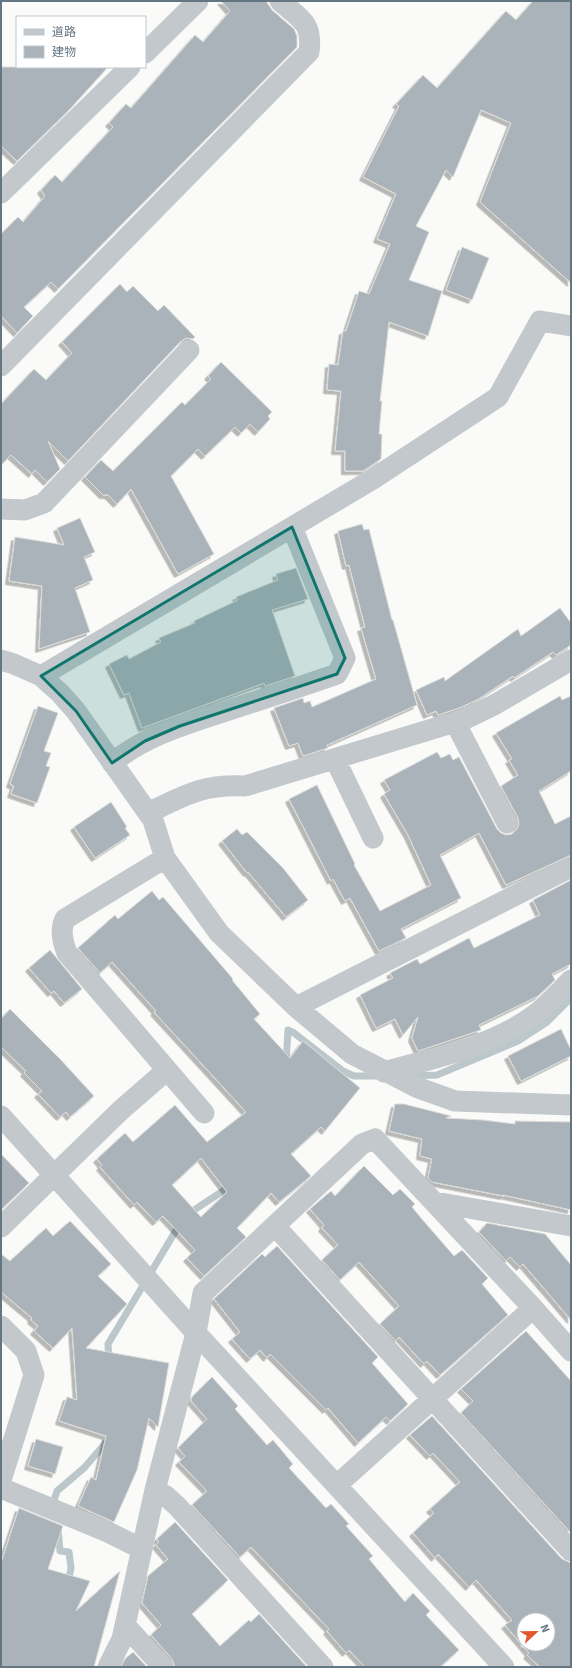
<svg xmlns="http://www.w3.org/2000/svg" width="572" height="1668" viewBox="0 0 572 1668" font-family="Signika,'Noto Sans JP',sans-serif">
  <style>
    .lines { fill: none; stroke-linecap: round; stroke-linejoin: round }
    .stream { stroke: #bbc7cb; stroke-width: 7 }
    .building { fill: #aab3b9; stroke: #dcdcda; fill-rule: evenodd; filter: url(#shadow) }
    .minor { stroke: #c3c8cc; stroke-width: 21 }
    .marked { fill: #0f766e; fill-opacity: 0.2; stroke: #0f766e; stroke-width: 3; stroke-linejoin: round }
  </style>
  <defs>
    <filter id="shadow"><feDropShadow dx="-3.5" dy="3.5" stdDeviation="0" flood-color="#0004"/></filter>
  </defs>
  <rect width="100%" height="100%" fill="#fafaf8"/>
  <g class="lines">
    <path class="stream" d="M286,1064L288,1030L294,1033L343,1071L354,1076H379
      M408,1076L437,1075L518,1041L547,1022L571,998
      M188,1214L232,1185
      M109,1362L108,1344L181,1222
      M52,1506L57,1491L84,1468L109,1439
      M58,1528L60,1551L69,1552L71,1568L68,1583"/>
  </g>
  <path class="building" d="M221,1H266L272,10L294,29L297,36V47L58,289L51,282L24,307L33,316L17,333L1,316V234L18,217L23,222L45,196L41,190L55,175L62,182L113,127L109,123L126,104L131,108L195,35L203,42L230,11Z
    M533,1H571V283L480,202L511,123L481,110L453,177L446,170L416,226L429,232L409,280L442,291L428,336L389,322L380,401H382L379,434H382L381,459L363,471H345V451H335L341,391L327,390L329,364L338,365L343,331H346L359,291L369,294L390,244L377,239L396,194L363,177L399,106L396,104L423,75L437,88L506,11L516,20Z
    M1,67H108L70,109L17,161L1,146Z
    M462,247L489,258L472,300L446,290Z
    M120,284L127,292L133,286L158,311L164,305L195,337L193,339L186,338L180,342L68,461L48,441L60,469L47,482L35,470L32,474L11,455L1,465V404L34,369L46,380L72,353L62,342Z
    M221,362L272,412L268,416L270,419L258,432L250,424L241,433L235,427L205,456L198,449L171,476L214,554L178,574L131,489L117,504L108,495H103L85,477L101,460L113,471L182,402L185,405L211,379L208,376Z
    M80,518L95,552L84,557L93,580L75,588L90,632L39,649L42,586L9,581L15,537L64,545L57,528Z
    M362,524L364,530L369,529L392,620H393L417,705L327,745L328,748L303,756L298,743L289,746L274,708L303,698L304,703L310,701L312,707L376,679L361,628L365,627L349,565L346,566L338,531Z
    M296,568L308,599L272,610L295,676L265,686L264,683L142,728L129,693L124,695L109,664L127,655L129,659L161,642L159,638L195,623L194,621L238,600L236,597L278,580L276,574Z
    M560,608L571,623V645L556,655L553,652L514,678L513,676L477,700L459,708L438,715L436,711L427,715L416,690L444,677L445,681L518,629L521,636Z
    M560,696L562,700L571,696V771L539,791L555,824L571,816V855L506,885L479,833L440,855L461,898L401,929L406,938L379,951L350,898L345,901L333,879L331,881L289,799L317,785L355,864L354,865L380,911L431,885L408,835L384,794L390,790L384,780L437,752L441,758L450,754L453,760L459,757L497,829L501,833L506,835L512,834L517,829L519,824L518,818L501,786L518,775L509,760L512,759L496,733Z
    M38,706L58,713L44,751L51,753L46,766L50,767L37,803L11,794L14,786L10,784Z
    M111,802L127,827L125,828L130,835L95,858L74,827Z
    M237,829L242,835L247,832L283,868L308,900L286,917L248,872L247,873L222,841Z
    M571,880V964L552,974L555,980L538,996L479,1025L481,1030L418,1051L412,1038L418,1017L403,1035L395,1019L376,1028L360,995L393,978L390,973L417,959L420,964L469,938L474,948L540,915L533,900Z
    M152,891L159,900L163,897L233,979L232,980L260,1014L254,1019L290,1058L303,1041L360,1088L325,1131L321,1127L291,1154L311,1176L279,1202L271,1193L237,1228L246,1237L204,1276L187,1258L195,1250L163,1216L156,1222L137,1202L134,1205L100,1167L102,1165L97,1159L125,1133L133,1142L175,1105L207,1142L246,1112L154,1012L156,1011L112,962L100,973L78,948L115,915L118,919ZM201,1158L227,1192L201,1217L172,1185Z
    M50,950L82,989L64,1003L54,991L51,993L29,968Z
    M10,1009L61,1060L94,1096L70,1117L66,1112L60,1117L38,1094L42,1091L24,1073L26,1071L1,1047V1019Z
    M561,1029L571,1050V1056L521,1081L508,1056Z
    M395,1104H404L451,1116L446,1118L483,1120L515,1124V1121L571,1122V1210L503,1195L504,1196L432,1182L428,1178L432,1159L420,1156L422,1139L389,1131Z
    M1,1154L29,1183L1,1210Z
    M364,1166L393,1195L400,1189L415,1204L412,1207L421,1218L454,1256L462,1250L488,1278L482,1284L508,1315L440,1375L427,1361L424,1364L399,1337L396,1341L380,1324L399,1306L359,1262L340,1280L322,1260L338,1245L322,1228L324,1225L310,1209L331,1191L335,1196Z
    M70,1221L111,1264L98,1276L127,1304L86,1348L169,1363L158,1427L149,1418L137,1470L114,1522L78,1506L91,1477L96,1480L106,1436L59,1421L67,1397L77,1400L72,1328L53,1348L34,1331L38,1326L31,1320L32,1318L1,1292V1254L10,1261L46,1228L53,1236Z
    M487,1223L545,1234L571,1265V1320L523,1264L520,1267L510,1257L506,1261L479,1232Z
    M277,1246L378,1357L372,1363L408,1404L390,1421L386,1417L358,1443L328,1408L326,1410L270,1354L267,1358L260,1350L250,1359L232,1339L240,1332L214,1299L262,1254L265,1257Z
    M526,1331L571,1381V1533L461,1413L473,1401L461,1389Z
    M212,1377L238,1406L235,1409L267,1445L273,1440L293,1464L289,1468L326,1508L331,1504L349,1524L346,1526L373,1556L369,1559L405,1602L413,1593L430,1611L426,1615L459,1650L440,1667H365L349,1650L346,1653L327,1631L329,1629L251,1547L240,1557L192,1505L207,1491L179,1462L185,1456L178,1448L207,1419L191,1401L192,1397Z
    M432,1416L562,1559L571,1563V1667H540L527,1655L529,1653L505,1625L512,1620L476,1580L469,1587L438,1554L435,1558L413,1533L434,1513L430,1509L460,1482L433,1453L430,1456L410,1435ZM524,1620H548V1644H524Z
    M36,1439L63,1447L55,1474L28,1466Z
    M19,1508L63,1526L48,1569L90,1581L76,1611L120,1571L94,1667H1V1563Z
    M175,1522L228,1580L192,1614L220,1646L249,1620L251,1622L259,1614L307,1667H175L172,1659L151,1635L161,1625L142,1603L148,1576L168,1559L156,1545L159,1542L157,1539Z
    M133,1652L147,1667H121L125,1659Z"/>
  <g class="lines">
    <path class="minor" d="M145,53L198,1
      M1,193L130,67
      M1,366L309,52C313,22 300,19 280,1
      M1,509L25,510L44,503L189,350
      M1,660L14,664L41,676L60,693L76,711L148,813L153,820L165,858L219,933L296,1007L352,1054L416,1087L455,1101L571,1105
      M41,676L373,479L498,397L540,321L571,326
      M455,722L507,823
      M335,759L373,838
      M112,763C145,736 186,724 226,711C263,699 300,687 337,674L345,658L292,527
      M148,813C185,795 203,784 245,786L465,719L494,705L571,660
      M165,858L65,919C60,929 63,943 67,953L204,1113
      M296,1007L571,867
      M384,1072C434,1058 490,1047 533,1016C547,1006 559,992 571,980
      M1,1116L196,1333L504,1667
      M435,1202L571,1226
      M275,1226L571,1551
      M1,1227L121,1110L167,1070
      M1,1326L26,1351L34,1375L1,1480
      M337,1485L533,1308
      M1,1488L108,1532L142,1549
      M155,1490L166,1496L177,1506L323,1667
      M125,1625L163,1667
      M108,1667L122,1639L155,1490L196,1333L203,1293L362,1144L375,1139L533,1308L571,1351"/>
  </g>
  <path class="marked" d="M292,527L345,658L337,674L180,726L145,741L112,763L76,711L41,676Z"/>
  <rect width="572" height="1668" fill="none" stroke="#657683" stroke-width="4"/>
  <rect x="16" y="16" width="130" height="52" fill="#ffffff" stroke="#c1c8cd"/>
  <rect x="24" y="29" width="20" height="6" fill="#c3c8cc" stroke="#c1c8cd"/>
  <text x="52" y="36" font-size="12" fill="#657683">道路</text>
  <rect x="24" y="46" width="20" height="12" fill="#aab3b9" stroke="#c1c8cd"/>
  <text x="52" y="56" font-size="12" fill="#657683">建物</text>
  <g transform="translate(536 1632) rotate(68)"><circle r="19" fill="#ffffff" stroke="#c1c8cd"/>
  <path d="M0-3L7 15L0 10L-7 15Z" fill="#e4572e"/>
  <text y="-6" font-size="11" font-weight="bold" text-anchor="middle" fill="#657683">N</text>
  </g>
</svg>
